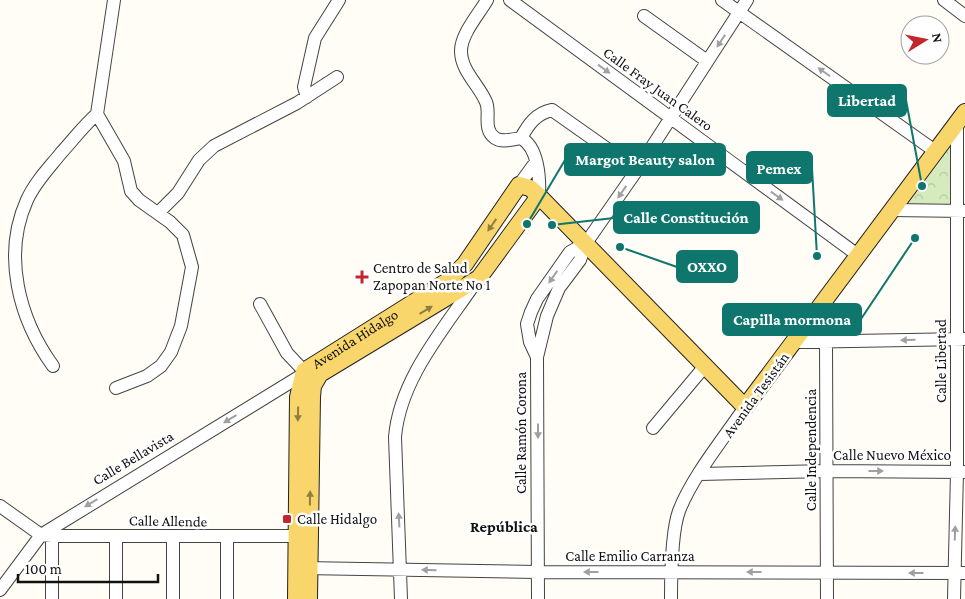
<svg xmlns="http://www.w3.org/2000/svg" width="965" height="599" viewBox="0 0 965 599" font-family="'Crimson Pro',serif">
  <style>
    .park { fill: url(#park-crowns) }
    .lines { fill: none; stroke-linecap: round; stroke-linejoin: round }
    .minor-casing { stroke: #444; stroke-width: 14 }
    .major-casing { stroke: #222; stroke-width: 18 }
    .minor { stroke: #fff; stroke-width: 12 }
    .major { stroke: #f9d66b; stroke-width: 16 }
    .oneway { fill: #a0a0a0 }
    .oneway2 { fill: #917d42 }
    .poi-dot { fill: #c4262e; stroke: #fff; stroke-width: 2 }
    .labels { text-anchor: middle; stroke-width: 5; stroke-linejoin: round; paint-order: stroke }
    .street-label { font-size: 15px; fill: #111; stroke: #fff }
    .poi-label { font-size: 15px; fill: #111; stroke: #fff; text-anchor: start }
    .neighbourhood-label { font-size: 16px; font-weight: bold; fill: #111; stroke: #fff }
    .leader { fill: none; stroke: #0f766e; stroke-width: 2 }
    .callout-dot { fill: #0f766e; stroke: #fff; stroke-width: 2 }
    .callout { fill: #0f766e; stroke: #0f766e; stroke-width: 2 }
    .callout-label { font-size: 16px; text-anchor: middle; font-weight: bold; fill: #fff }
  </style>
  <defs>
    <pattern id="park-crowns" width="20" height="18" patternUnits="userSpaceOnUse" patternTransform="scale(1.25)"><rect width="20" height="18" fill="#d5ebbd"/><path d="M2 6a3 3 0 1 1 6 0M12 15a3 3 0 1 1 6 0" fill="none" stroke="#b6c8a1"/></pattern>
  </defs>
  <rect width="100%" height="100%" fill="#fffdf5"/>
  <path class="park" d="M952,140L954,207H901Z"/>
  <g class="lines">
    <defs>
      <path id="minor" d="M114,0L97,114L124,161L131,191L139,200L170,222L183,235L192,267L181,326L171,352L161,366L147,376L116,388
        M487,0C479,14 461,34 461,51C461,71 479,85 486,102C491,113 482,129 495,138C502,143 513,139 521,138C538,147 540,177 539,196
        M510,0L859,256
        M722,0L935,151
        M944,0L965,16
        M644,16L707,61
        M307,97L304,87L315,38L339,0
        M521,138C528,125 536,113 552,110L637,170
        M519,185L535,163
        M892,210L965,211
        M158,213L178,193L199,160L214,146L297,103L337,77
        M826,301L829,333L826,343L827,599
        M260,304L287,353L304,371
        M795,342L965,339
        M537,357L547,316L559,288L580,260L586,243L637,170L747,0
        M53,366C19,319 2,255 27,200C35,182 49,168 61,153C73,140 84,125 97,114
        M653,428L705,366
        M700,474L827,471L965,472
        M0,506L41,535L52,536H296
        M303,568L538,572L965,573
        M0,590L41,535L302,375
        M52,599V536L54,528
        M116,599V536
        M173,599V537
        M227,599V537
        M401,599L395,437C400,378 445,328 477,280
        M538,599L537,357L530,342L527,324L531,312L537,299L570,252L586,243
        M671,599C671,578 672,530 679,511C692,477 724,438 745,407
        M954,599L957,472V123"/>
      <g id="major">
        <path id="s1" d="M296,599L298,397L304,371L449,280L465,264L519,185L530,188L539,196L745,407L965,112"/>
        <path d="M309,599L312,397L313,386L320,374L479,278L539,196"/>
      </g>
    </defs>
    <use href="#minor" class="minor-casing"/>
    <use href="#major" class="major-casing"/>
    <use href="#minor" class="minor"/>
    <use href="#major" class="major"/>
  </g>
  <defs><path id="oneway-solid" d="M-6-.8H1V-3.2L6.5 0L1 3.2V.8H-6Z" transform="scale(1.25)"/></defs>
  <g class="oneway">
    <use href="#oneway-solid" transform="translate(721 41) rotate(123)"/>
    <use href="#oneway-solid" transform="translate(604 69) rotate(36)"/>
    <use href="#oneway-solid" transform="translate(824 72) rotate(-145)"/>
    <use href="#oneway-solid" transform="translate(622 192) rotate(125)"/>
    <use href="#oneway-solid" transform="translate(777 196) rotate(36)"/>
    <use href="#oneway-solid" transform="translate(553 277) rotate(125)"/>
    <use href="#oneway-solid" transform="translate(908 340) rotate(178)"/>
    <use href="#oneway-solid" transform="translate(230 419) rotate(149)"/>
    <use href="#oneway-solid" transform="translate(538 431) rotate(90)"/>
    <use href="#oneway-solid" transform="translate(876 471)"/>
    <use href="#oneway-solid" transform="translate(91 503) rotate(149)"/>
    <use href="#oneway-solid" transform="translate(399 520) rotate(-93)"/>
    <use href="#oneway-solid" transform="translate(955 533) rotate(-88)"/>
    <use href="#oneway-solid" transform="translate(429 570) rotate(-179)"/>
    <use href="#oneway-solid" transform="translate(591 572) rotate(-180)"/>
    <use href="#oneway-solid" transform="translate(754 572) rotate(180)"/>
    <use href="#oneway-solid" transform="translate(916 573) rotate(-180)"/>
  </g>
  <g class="oneway2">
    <use href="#oneway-solid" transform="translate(492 225) rotate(125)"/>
    <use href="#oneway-solid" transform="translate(426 310) rotate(-31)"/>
    <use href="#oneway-solid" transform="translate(298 414) rotate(91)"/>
    <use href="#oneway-solid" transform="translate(310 498) rotate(-89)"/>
  </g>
  <g class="poi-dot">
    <path d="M359.5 269.5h5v5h5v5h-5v5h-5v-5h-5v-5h5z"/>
    <rect x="282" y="514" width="10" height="10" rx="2.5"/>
  </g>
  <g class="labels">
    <g class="street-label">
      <text transform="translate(658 89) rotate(36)" y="5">Calle Fray Juan Calero</text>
      <text dy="5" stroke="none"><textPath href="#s1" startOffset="289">Avenida Hidalgo</textPath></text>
      <text transform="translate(941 361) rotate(-90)" y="5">Calle Libertad</text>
      <text transform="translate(756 395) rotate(-54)" y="5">Avenida Tesistán</text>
      <text transform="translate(521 433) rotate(-90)" y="5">Calle Ramón Corona</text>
      <text transform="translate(811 450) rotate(-90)" y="5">Calle Independencia</text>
      <text x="892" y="460">Calle Nuevo México</text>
      <text transform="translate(133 458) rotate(-31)" y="5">Calle Bellavista</text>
      <text transform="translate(168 521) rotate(1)" y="5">Calle Allende</text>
      <text x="630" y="561">Calle Emilio Carranza</text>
    </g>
    <g class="poi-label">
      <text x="373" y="273">Centro de Salud<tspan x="373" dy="17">Zapopan Norte No 1</tspan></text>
      <text x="297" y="524">Calle Hidalgo</text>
    </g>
    <g class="neighbourhood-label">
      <text x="504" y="532">República</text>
    </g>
  </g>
  <path class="leader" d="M922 186L906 100M527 224L565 160M817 256L812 168M552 225L614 218M620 247L677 267M915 238L861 319"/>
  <g class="callout-dot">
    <circle cx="922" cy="186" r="5"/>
    <circle cx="527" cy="224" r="5"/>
    <circle cx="817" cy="256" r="5"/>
    <circle cx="552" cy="225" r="5"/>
    <circle cx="620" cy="247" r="5"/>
    <circle cx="915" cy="238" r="5"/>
  </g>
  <g class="callout">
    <rect x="828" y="85" width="78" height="31" rx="5"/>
    <rect x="565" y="144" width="160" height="31" rx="5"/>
    <rect x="747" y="152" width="65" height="31" rx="5"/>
    <rect x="614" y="202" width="145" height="31" rx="5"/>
    <rect x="677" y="251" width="60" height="31" rx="5"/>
    <rect x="723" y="304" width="138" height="31" rx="5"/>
  </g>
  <g class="callout-label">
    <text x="867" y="106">Libertad</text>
    <text x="645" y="165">Margot Beauty salon</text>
    <text x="779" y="174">Pemex</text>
    <text x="686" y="223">Calle Constitución</text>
    <text x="707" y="272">OXXO</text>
    <text x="792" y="325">Capilla mormona</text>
  </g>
  <g transform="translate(925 40) rotate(80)"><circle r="24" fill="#ffffff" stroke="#a0a0a0"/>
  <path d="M0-4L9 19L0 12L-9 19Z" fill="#c4262e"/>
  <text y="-8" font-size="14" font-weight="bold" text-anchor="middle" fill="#111111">N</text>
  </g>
  <path d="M18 574v8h140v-8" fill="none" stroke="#111111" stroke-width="2.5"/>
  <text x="25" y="574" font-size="15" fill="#111111" stroke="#ffffff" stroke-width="4" paint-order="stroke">100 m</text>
</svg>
